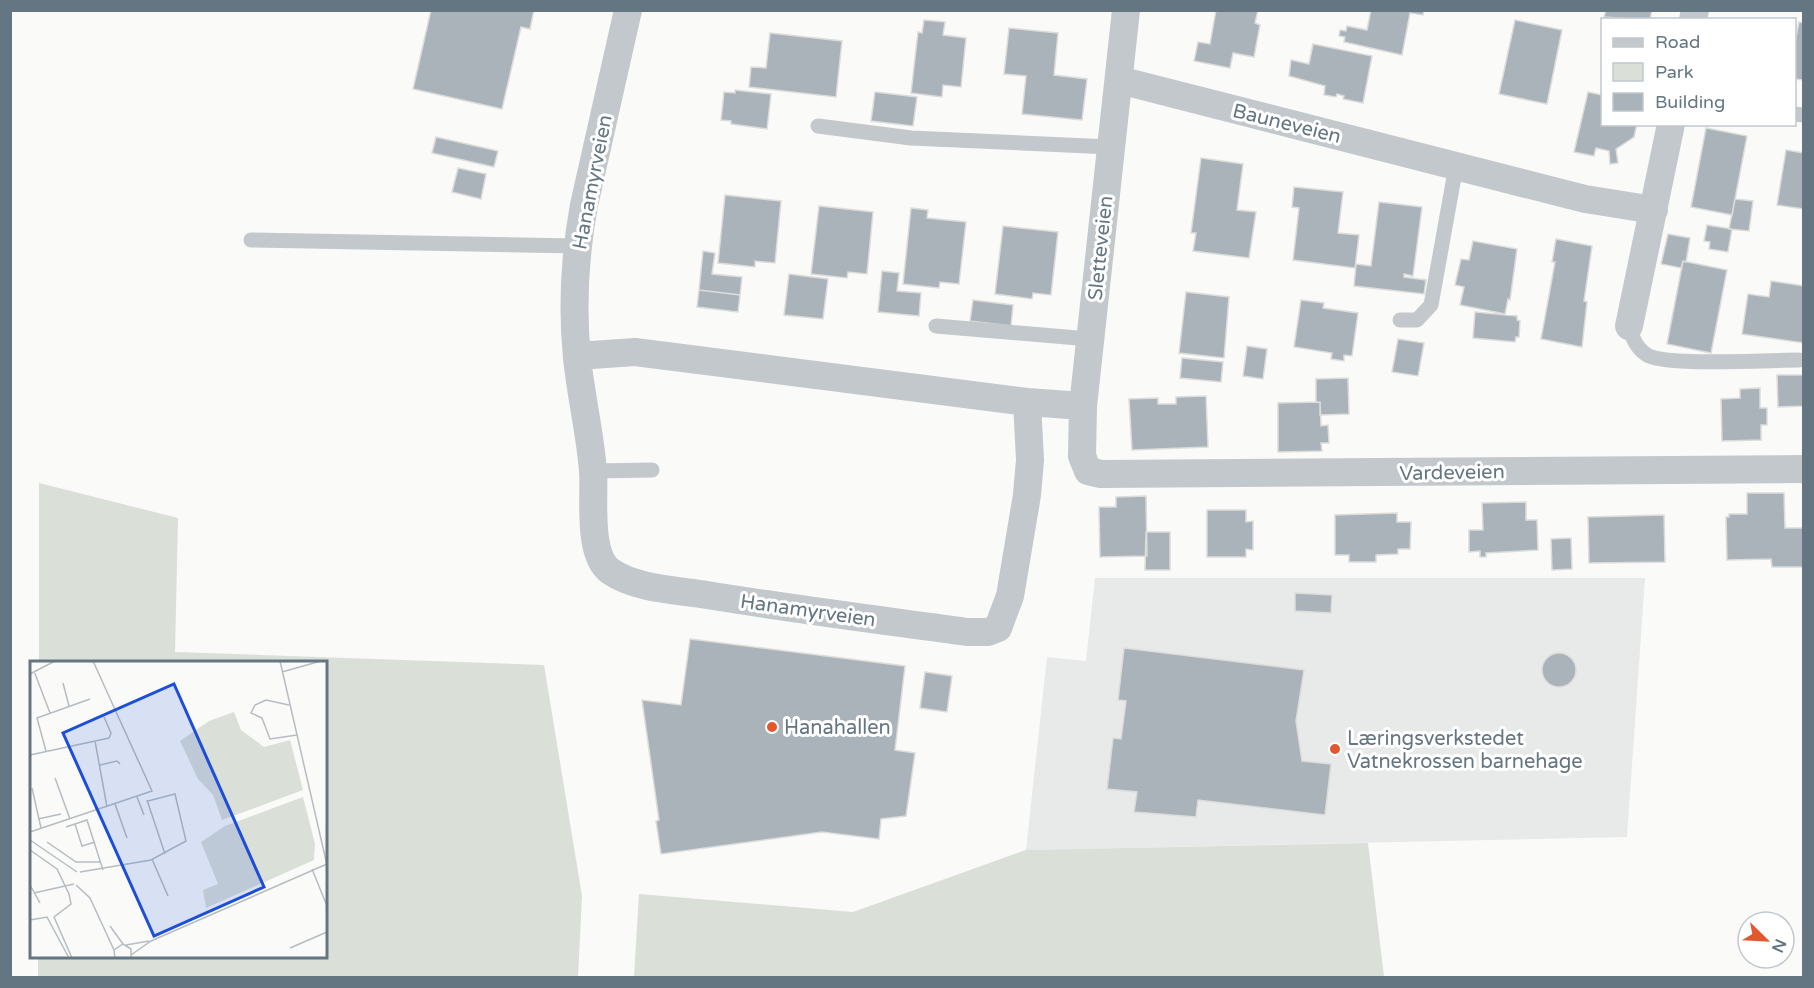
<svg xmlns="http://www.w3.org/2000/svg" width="1814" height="988" viewBox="0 0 1814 988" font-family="'Varela Round',sans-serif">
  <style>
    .built { fill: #e8e9e9 }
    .green { fill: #dadfd7 }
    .building { fill: #aab3b9; stroke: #dcdcda; stroke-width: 1.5 }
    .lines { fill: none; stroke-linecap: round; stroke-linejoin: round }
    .lane { stroke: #c3c8cc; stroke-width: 15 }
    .street { stroke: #c3c8cc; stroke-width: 28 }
    .poi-dot { fill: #e4572e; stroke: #fff; stroke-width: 2 }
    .labels { text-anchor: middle; stroke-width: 6; stroke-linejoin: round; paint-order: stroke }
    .street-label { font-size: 20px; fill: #657683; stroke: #fff }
    .poi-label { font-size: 20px; fill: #657683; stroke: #fff; text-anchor: start }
    .inset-road { fill: none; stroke: #b5bdc2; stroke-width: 1.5 }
    .view { fill: #1d4ed8; fill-opacity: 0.15; stroke: #1d4ed8; stroke-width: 3 }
    .inset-edge { fill: none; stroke: #657683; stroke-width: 3 }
  </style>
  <rect width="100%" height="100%" fill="#fafaf8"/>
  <path class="built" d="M1095,578H1645L1627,837L1026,850L1047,657L1086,661Z"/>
  <path class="green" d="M39,483L178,518L175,652L544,665L582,896L578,977H38V957L326,956V662H39Z
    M1368,843L1384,977H634L639,894L853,912L1026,850Z"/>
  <path class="building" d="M431,10H534L530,29L521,27L502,109L413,89Z
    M1216,10H1258L1255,23L1260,25L1254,57L1233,53L1230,68L1194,61L1198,42L1210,44Z
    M1371,10H1424L1423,15L1410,13L1402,55L1344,42L1345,37L1339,36L1340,30L1346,31L1347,26L1367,30Z
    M1606,10H1652L1650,20L1604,17Z
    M924,20L945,22L943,35L966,38L961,87L943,85L942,97L911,93L918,32L922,33Z
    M1515,20L1562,30L1547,104L1499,94Z
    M1799,22L1804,23V80L1794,79V48Z
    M1009,28L1058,33L1054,75L1087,79L1082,120L1022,114L1026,76L1004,74Z
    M770,33L842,41L836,97L749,87L751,67L766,68Z
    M1313,44L1372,56L1363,103L1343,99L1344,96L1337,94L1336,97L1324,95L1325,86L1289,76L1291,60L1309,64Z
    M735,90L771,94L767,129L731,124V121L721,120L724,92L735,93Z
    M875,92L917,97L913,126L871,121Z
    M1588,92L1602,95V124H1637L1634,137L1616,149L1618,163L1610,164L1609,151L1596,148L1594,156L1574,152Z
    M1706,128L1747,136L1732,215L1691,207Z
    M436,137L498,151L494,167L432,153Z
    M1786,150L1804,153V209L1777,205Z
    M1201,158L1243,164L1237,210L1256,212L1249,258L1193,251L1196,233H1191Z
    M458,168L486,174L481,199L452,192Z
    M1294,187L1343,192L1338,233L1359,235L1355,268L1293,260L1299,208L1292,207Z
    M725,195L781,201L775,263L755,261V267L718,263Z
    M1735,199L1753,201L1749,231L1729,229Z
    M1379,202L1422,207L1413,276L1404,274V277L1426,280L1424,294L1354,286L1356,264L1371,266Z
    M819,206L873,212L867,274L848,272L847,278L811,274Z
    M911,208L928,210L927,218L966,222L959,284L940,282L939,288L903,284Z
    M1707,225L1732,229L1728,252L1709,249L1710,242L1704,241Z
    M1003,226L1058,232L1051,295L1033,293L1032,299L995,294Z
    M1668,234L1690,238L1686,262L1683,261L1681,268L1661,264Z
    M1556,239L1592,246L1584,301L1587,302L1582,347L1541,339L1555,262H1552Z
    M1473,241L1517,249L1510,300L1508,299L1505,314L1460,305L1464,287L1455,285L1461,259L1469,260Z
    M703,251L715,253L712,274L742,277L740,295L699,290Z
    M1683,261L1727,270L1711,353L1667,344Z
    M882,271L899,273L897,291L921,293L919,316L878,312Z
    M789,274L828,279L823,319L784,315Z
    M1771,281L1804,286V343L1742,334L1748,294L1769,297Z
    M699,290L740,295L738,312L697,307Z
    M1186,292L1229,297L1224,358L1179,353Z
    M973,300L1013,305L1011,326L970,321Z
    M1301,300L1324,303L1323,308L1358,313L1352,356L1344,355V361L1331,359L1332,353L1294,347Z
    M1475,312L1517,316V320L1520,321L1519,337H1516L1515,342L1473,338Z
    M1398,339L1424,343L1418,376L1392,372Z
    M1247,346L1267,349L1263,379L1243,376Z
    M1182,358L1223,362L1221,382L1180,378Z
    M1777,375H1804V406L1778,407Z
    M1348,378L1349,414L1320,415V402H1316V379Z
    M1760,388V408H1767V425H1761V440L1722,441L1721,399L1740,398V389Z
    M1206,396L1208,447L1132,450L1129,399L1158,398V404H1176V397Z
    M1320,402L1321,426L1328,425L1329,443H1321L1322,451L1278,452V403Z
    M1747,493H1784L1785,528H1804V567H1772L1771,559L1727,560L1726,517H1729V514H1747Z
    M1146,496L1147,556L1100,557L1099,507H1116V497Z
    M1526,502V520H1537L1538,550L1486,553V557H1480V551L1469,552V530H1483L1482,503Z
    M1207,510H1246V522L1253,521V550L1246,549V557H1207Z
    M1397,513V522H1411L1410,549H1398V554L1376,555V562H1349V555H1335V515Z
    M1664,515L1665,562L1589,563L1588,517Z
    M1146,532H1170V570H1145Z
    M1571,538L1572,569L1552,570L1551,539Z
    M1295,593L1332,595L1331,613L1295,611Z
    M690,639L905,666L895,750L915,753L906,816L881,819L879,839L822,832L661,854L656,821L659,820L642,700L681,705Z
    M1124,648L1304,670L1296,721L1302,761L1331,764L1325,815L1198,800L1196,817L1134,812L1137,792L1107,789L1113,738L1121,739L1126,701L1118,700Z
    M1542 670a17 17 0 1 1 34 0a17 17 0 1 1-34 0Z
    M925,672L952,676L947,712L920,708Z"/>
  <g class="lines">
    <path class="lane" d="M1794,114L1804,115
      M818,126L911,138L1111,147
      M251,240L578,246
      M1400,320H1417L1431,305L1456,166
      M936,326L1090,339
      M1629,326C1632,338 1637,350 1649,356C1671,366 1770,360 1799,360
      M593,471L652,470"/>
    <path class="street" d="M628,10L584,205C575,254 572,308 577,358C581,396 590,433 593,471C595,496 587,554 610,571C636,589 676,590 707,595C793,609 880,620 967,632H988L998,628L1010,596L1027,495L1030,460L1027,402
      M1126,10L1083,406L1082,456L1088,471L1101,474L1804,469
      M1693,20L1695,10
      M1119,80L1585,199L1654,210
      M1629,326L1671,124
      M577,356L635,352L1027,402L1083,406"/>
  </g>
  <g class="poi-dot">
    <circle cx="772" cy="727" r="6"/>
    <circle cx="1335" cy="749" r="6"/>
  </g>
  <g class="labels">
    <g class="street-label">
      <text transform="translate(1287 123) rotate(14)" y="7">Bauneveien</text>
      <text transform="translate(592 182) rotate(-79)" y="7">Hanamyrveien</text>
      <text transform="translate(1100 248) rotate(-84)" y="7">Sletteveien</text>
      <text transform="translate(1452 472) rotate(-1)" y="7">Vardeveien</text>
      <text transform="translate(808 610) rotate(8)" y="7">Hanamyrveien</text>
    </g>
    <g class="poi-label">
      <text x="784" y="734">Hanahallen</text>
      <text x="1347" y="745">Læringsverkstedet<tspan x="1347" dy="23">Vatnekrossen barnehage</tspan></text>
    </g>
  </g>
  <g transform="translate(30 661)">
    <rect width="297" height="297" fill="#fafaf8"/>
    <path d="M204,51L211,69L234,86L260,79L273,129L192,159L183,134L168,118L150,80L179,60ZM273,136L285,183L284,199L176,247L173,229L188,223L171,181L195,165Z" fill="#dadfd7"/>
    <path class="inset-road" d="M250,0L297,204M4,10L20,52M252,11L291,0M0,13L25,0M33,22L39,45M259,44L236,39L225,44L221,52L232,57L240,78L267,74M65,80L77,146M16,90L7,57L60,38M0,94L79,77L81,72L74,56M70,104L87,100L90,103M25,117L40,158M2,127L11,167M107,136L114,154M117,139L135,193M85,143L97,177M8,158L31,153M45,163L52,185L65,181M36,166L57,159L73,209M0,171L122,130L63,0M0,179L47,211M17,181L46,201H71M0,189L27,208L39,233L41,243L24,256L42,297M122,198L138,235M282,208L297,245M50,211L121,199L156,180L145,133L118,140M0,224L10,242M46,224L60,237L84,289M4,232L44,223M0,259L17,256L39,297M80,265L93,283M96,284L119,280M260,287L297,271M101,294L121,280L297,203M85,297L84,289L93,283L101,288V296"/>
    <path class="view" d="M144,23L234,226L124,275L33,72Z"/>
    <rect width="297" height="297" class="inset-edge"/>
  </g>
  <rect width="1814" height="988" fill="none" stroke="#657683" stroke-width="24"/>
  <rect x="1601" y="18" width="195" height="108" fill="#ffffff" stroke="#c1c8cd" stroke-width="1.5"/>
  <rect x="1613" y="38" width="30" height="9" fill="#c3c8cc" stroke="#c1c8cd" stroke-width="1.5"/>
  <text x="1655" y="48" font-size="18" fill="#657683">Road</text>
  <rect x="1613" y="63" width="30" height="18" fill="#dadfd7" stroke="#c1c8cd" stroke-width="1.5"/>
  <text x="1655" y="78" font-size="18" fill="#657683">Park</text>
  <rect x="1613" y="93" width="30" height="18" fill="#aab3b9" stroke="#c1c8cd" stroke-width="1.5"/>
  <text x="1655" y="108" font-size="18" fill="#657683">Building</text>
  <g transform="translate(1766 940) rotate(114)"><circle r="28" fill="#ffffff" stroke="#c1c8cd" stroke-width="1.5"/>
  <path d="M0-4.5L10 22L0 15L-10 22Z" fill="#e4572e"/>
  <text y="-9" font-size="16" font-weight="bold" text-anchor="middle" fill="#657683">N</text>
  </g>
</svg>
